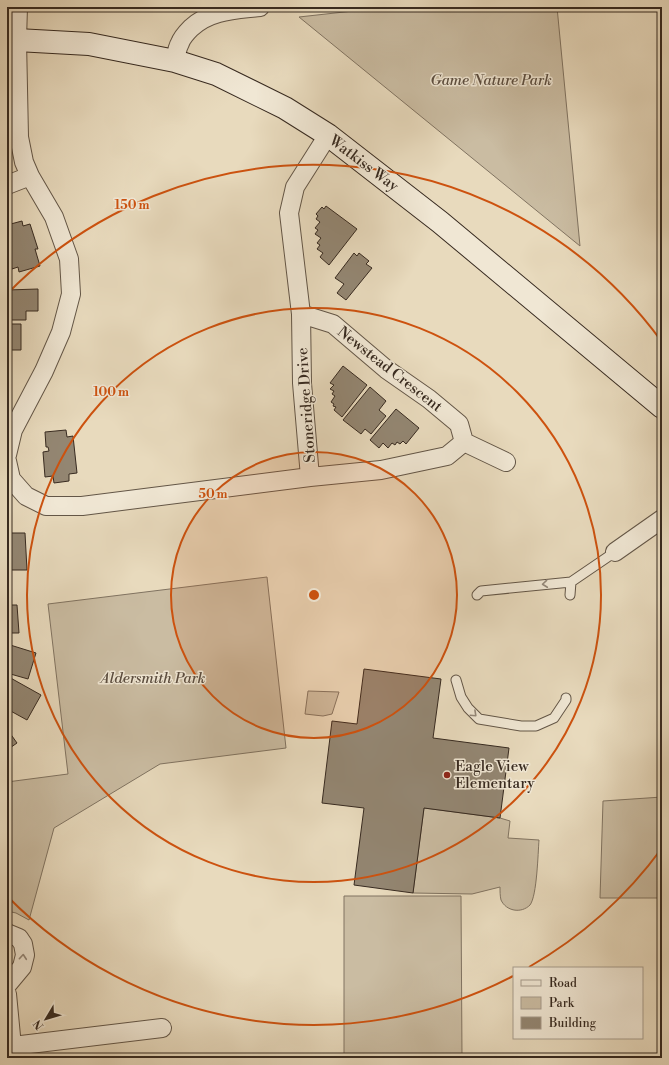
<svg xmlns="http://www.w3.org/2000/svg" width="669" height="1065" viewBox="0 0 669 1065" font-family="'Libre Bodoni',serif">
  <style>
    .green { fill: #cabca2; stroke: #807361 }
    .building { fill: #938672; stroke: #372a20 }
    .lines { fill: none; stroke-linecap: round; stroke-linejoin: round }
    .lane-casing { stroke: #635647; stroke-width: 11 }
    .street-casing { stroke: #635647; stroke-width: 20 }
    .secondary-casing { stroke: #372a20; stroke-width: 24 }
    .lane { stroke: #f0e7d4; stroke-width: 9 }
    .street { stroke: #f0e7d4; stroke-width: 18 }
    .secondary { stroke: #f0e7d4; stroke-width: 22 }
    .oneway { stroke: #94887a }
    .ring { fill: none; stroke: #cd520f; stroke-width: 2 }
    .poi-dot { fill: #8f2418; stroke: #f0e7d4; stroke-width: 1.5 }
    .labels { text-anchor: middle; stroke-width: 3; stroke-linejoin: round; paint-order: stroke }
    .park-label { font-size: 15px; font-style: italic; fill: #5c4e40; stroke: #f0e7d4 }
    .street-label { font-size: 15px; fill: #372a20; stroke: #f0e7d4 }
    .poi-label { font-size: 15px; fill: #372a20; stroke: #f0e7d4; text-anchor: start }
    .centre { fill: #cd520f; stroke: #f0e7d4; stroke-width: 2 }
    .ring-label { font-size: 12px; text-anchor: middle; font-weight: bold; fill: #cd520f; stroke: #f0e7d4; stroke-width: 3; stroke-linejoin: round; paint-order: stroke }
  </style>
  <rect width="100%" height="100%" fill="#e8dabd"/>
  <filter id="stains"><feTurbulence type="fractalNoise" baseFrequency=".005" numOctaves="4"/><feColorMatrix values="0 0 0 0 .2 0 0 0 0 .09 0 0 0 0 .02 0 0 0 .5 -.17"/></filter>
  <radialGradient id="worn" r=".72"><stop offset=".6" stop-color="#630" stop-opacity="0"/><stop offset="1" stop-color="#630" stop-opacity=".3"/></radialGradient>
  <path class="green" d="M389,7H557L580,246L299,17Z
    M267,577L286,748L160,764L54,828L29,920L16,913L7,911V782L68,774L48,604Z
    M308,691L339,692L332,714L323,716L305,714Z
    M662,797V898H600L603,801Z
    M424,808L500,818L510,821L508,838L539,840C538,853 537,896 530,905C521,914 506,911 501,900C500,896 500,891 500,887L472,894L413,893Z
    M344,896H461L462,1058H344Z"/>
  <path class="building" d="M326,206L357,229L329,265L320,257L323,253L317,249L320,245L317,243L321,238L315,234L318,230L315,228L320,222L316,219L318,216L316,214L322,207L324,209Z
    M22,221L23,226L30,224L38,249H35L40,266L19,272L18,267L12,269L7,252V225Z
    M354,253L357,256L359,253L369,261L366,264L372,268L346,300L337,293L344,284L335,278Z
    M38,289V311H26V320H7V290Z
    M7,324H21V350H7Z
    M7,361H9L10,375H7Z
    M343,366L367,385L342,417L334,410L336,407L333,406L334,404L331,402L335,396L332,394L334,391L330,389L334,385L330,383Z
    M370,387L386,401L379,410L386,416L371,434L365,429L361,434L343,420Z
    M396,409L419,428L406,444L403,441L400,444L397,442L395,445L392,443L388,448L383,443L379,448L370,440Z
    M66,430L67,437L73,436L77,473L69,474V481L54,483L53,476L45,477L43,452L49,451L48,447H46L45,432Z
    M7,533H25L27,570H7Z
    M7,605H17L19,633H7Z
    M7,644L36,653L28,679L7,673Z
    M364,669L441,679L433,738L509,748L500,818L424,808L413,893L354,885L364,808L322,803L332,721L357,724Z
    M7,676L41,695L27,720L7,709Z
    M7,729L17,743L7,750Z"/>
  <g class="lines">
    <defs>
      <path id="lane" d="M571,582L615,552
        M477,595L481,591L571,582L570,595
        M456,680L461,697L468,708L479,719L521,726H536L554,718L566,700V698"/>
      <path id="street" d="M175,61C176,55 177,48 180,43C182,37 187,32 191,28C210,10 235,10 260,7
        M7,185L30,176
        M301,314L333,324L386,369L429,399L459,424L464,442L506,462
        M7,455L13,430L44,371L61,332L71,294L69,259L54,217L30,176L24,162L19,137L17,40L18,7
        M7,461L11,479L26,496L46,506H82L310,477L381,470L447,456L464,442
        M310,477L302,383L301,314L289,213L295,187L328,135
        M615,552L662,519
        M7,933L19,938L23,944L25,955L22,967L7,985
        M7,994L13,1057
        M13,1046L162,1028"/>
      <path id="secondary" d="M7,41L17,40L89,44L175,61L216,74L285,108L328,135L440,222L662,407"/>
    </defs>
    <use href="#lane" class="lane-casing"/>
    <use href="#street" class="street-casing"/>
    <use href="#secondary" class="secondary-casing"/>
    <use href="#lane" class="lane"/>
    <use href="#street" class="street"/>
    <use href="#secondary" class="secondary"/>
  </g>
  <defs><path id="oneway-chevron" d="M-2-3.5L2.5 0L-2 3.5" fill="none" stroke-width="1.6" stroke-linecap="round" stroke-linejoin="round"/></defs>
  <g class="oneway">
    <use href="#oneway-chevron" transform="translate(545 584) rotate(174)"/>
    <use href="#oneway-chevron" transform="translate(474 714) rotate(43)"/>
    <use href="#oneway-chevron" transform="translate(23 957) rotate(-85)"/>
  </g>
  <circle cx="314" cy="595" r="143" fill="#cd520f" fill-opacity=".12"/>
  <g class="ring">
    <circle cx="314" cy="595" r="143"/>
    <circle cx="314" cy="595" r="287"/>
    <path d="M662 848A430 430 0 0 1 529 967M513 976A430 430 0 0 1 7 896M7 294A430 430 0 0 1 662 342"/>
  </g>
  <circle class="poi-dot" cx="447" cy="775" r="4"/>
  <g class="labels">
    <g class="park-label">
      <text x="491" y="85">Game Nature Park</text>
      <text x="153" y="683">Aldersmith Park</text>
    </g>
    <g class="street-label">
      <text transform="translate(364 163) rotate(37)" y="5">Watkiss Way</text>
      <text transform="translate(390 369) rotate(38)" y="5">Newstead Crescent</text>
      <text transform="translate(306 405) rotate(-94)" y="5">Stoneridge Drive</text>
    </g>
    <g class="poi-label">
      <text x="455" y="771">Eagle View<tspan x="455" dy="17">Elementary</tspan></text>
    </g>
  </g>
  <circle cx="314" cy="595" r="6" class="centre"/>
  <g class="ring-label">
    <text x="132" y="209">150 m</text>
    <text x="111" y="396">100 m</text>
    <text x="213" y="498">50 m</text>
  </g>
  <rect width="669" height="1065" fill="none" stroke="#e8dabd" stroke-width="24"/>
  <rect x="8" y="8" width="653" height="1049" fill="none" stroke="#372a20" stroke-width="2"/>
  <rect x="12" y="12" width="645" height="1041" fill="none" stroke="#372a20"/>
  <rect x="513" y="967" width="130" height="72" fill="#f0e7d4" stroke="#a69b8c"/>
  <rect x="521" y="980" width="20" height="6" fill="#f0e7d4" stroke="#a69b8c"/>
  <text x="549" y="987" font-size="12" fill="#372a20">Road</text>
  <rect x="521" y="997" width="20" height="12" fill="#cabca2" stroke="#a69b8c"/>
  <text x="549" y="1007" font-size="12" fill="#372a20">Park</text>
  <rect x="521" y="1017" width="20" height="12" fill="#938672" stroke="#a69b8c"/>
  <text x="549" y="1027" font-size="12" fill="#372a20">Building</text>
  <g transform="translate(46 1019) rotate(232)" stroke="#f0e7d4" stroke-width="3" paint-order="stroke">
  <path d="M0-3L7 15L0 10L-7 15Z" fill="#372a20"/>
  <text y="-6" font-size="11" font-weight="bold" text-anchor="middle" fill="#372a20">N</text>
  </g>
  <rect width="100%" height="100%" filter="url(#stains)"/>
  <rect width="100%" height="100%" fill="url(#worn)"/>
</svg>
